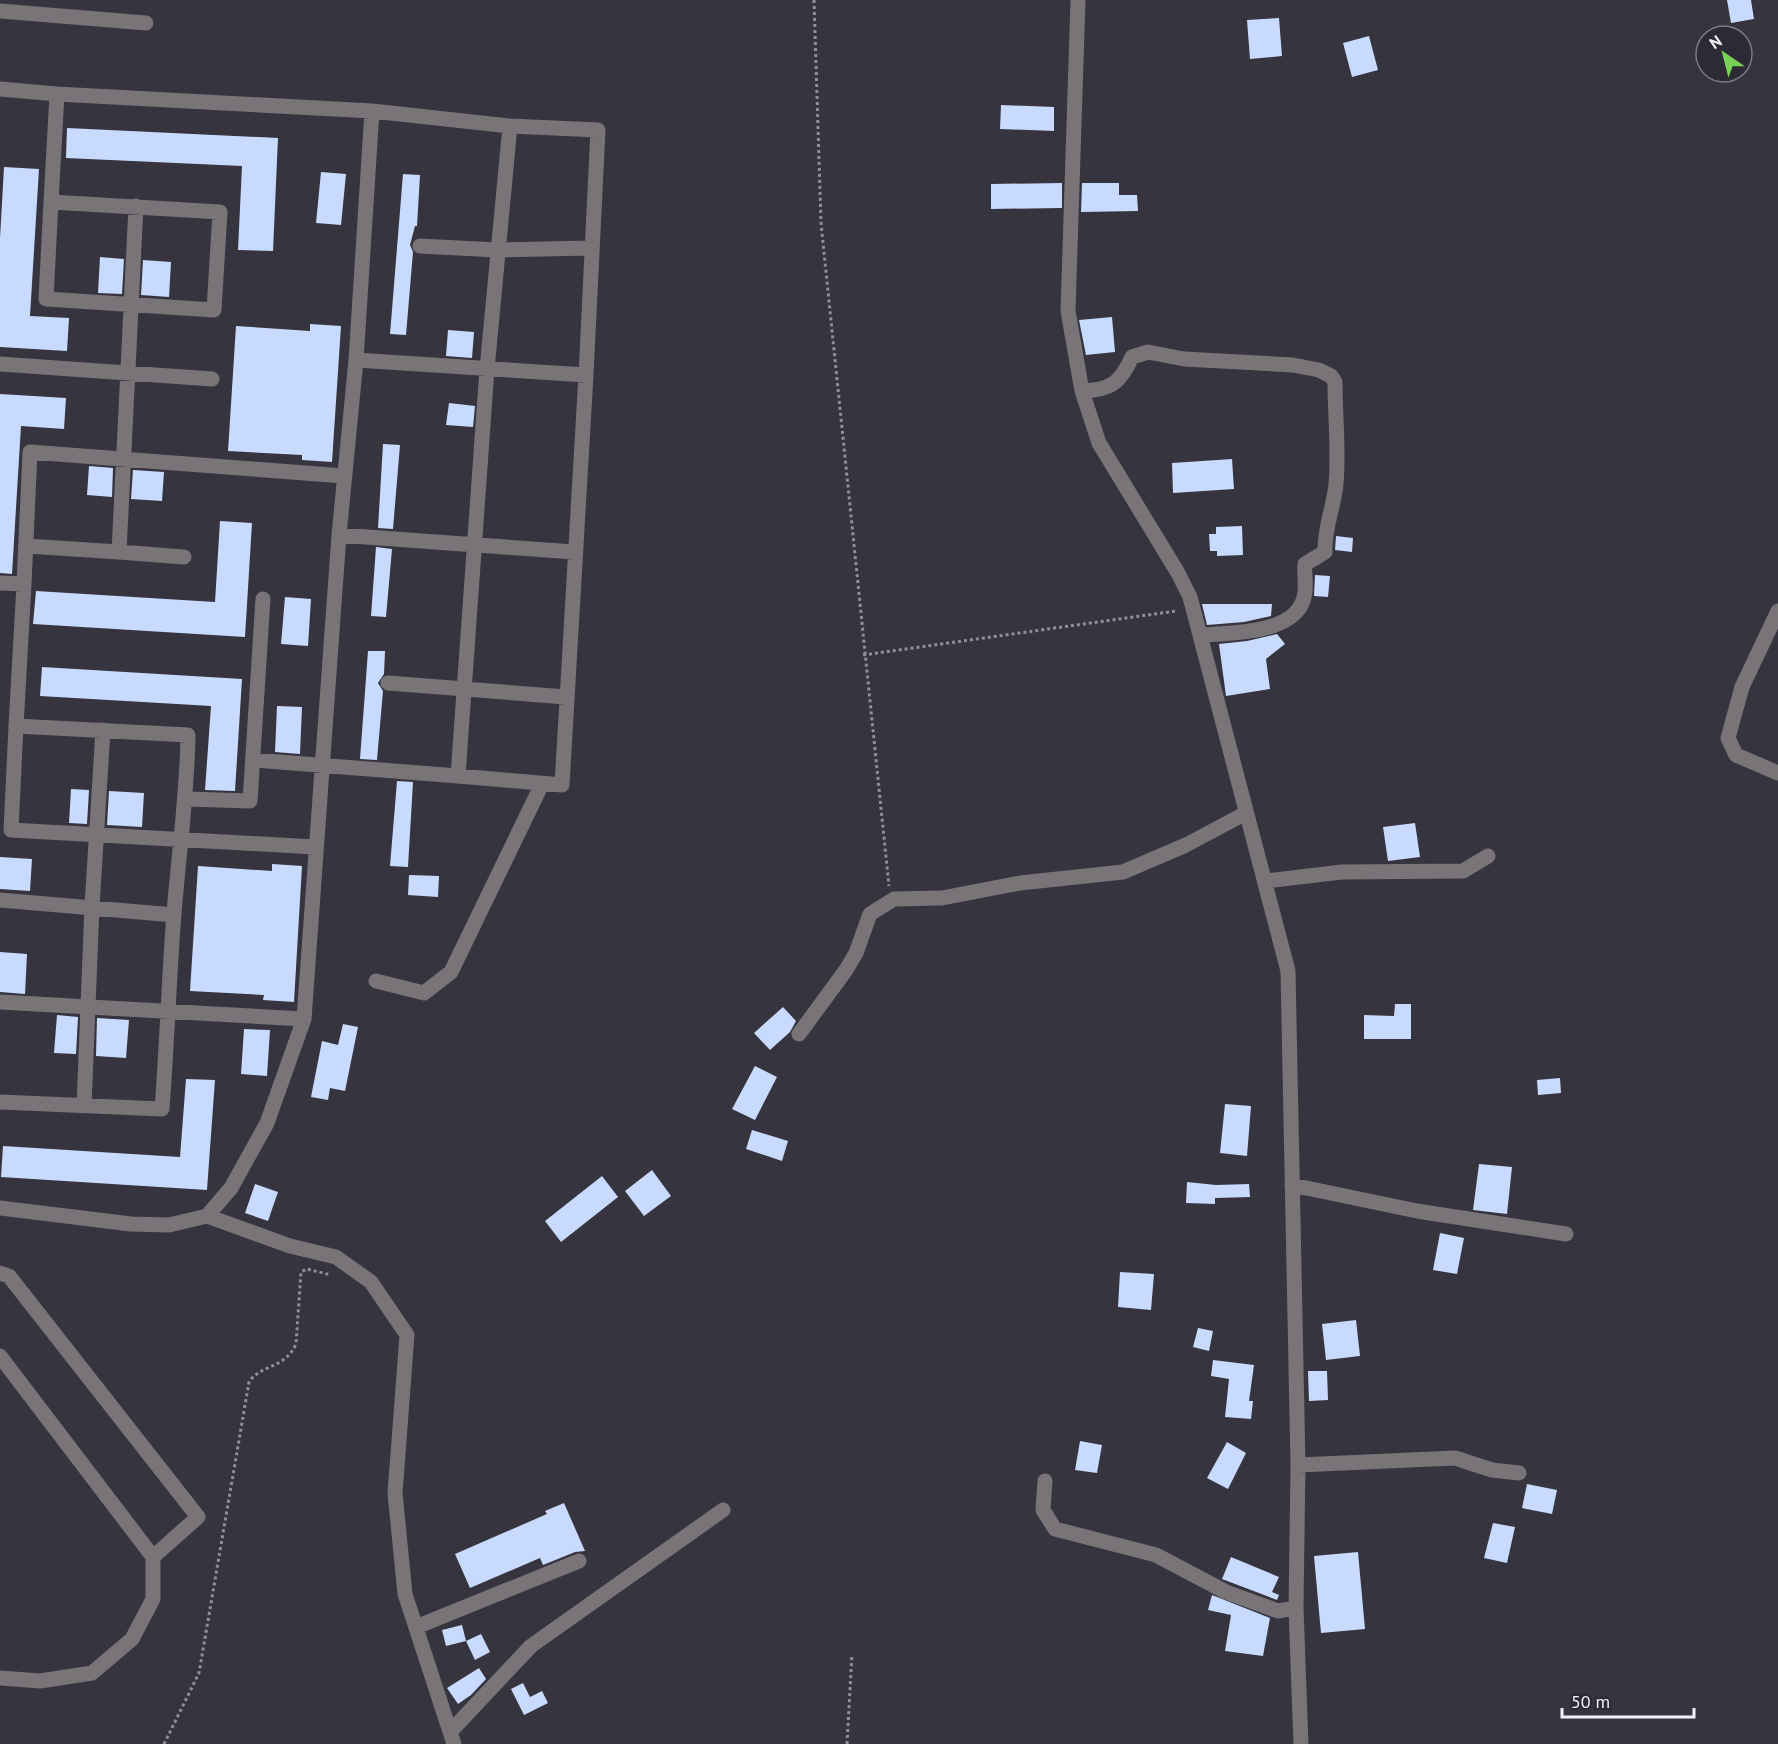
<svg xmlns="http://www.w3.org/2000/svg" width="1778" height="1744" viewBox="0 0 1778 1744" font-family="'PT Sans',sans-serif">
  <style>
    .building { fill: #c8dafe }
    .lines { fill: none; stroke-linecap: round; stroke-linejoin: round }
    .path { stroke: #918f97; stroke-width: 3; stroke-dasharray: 3 3; stroke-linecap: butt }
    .minor { stroke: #787478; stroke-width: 15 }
  </style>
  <rect width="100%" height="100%" fill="#36343e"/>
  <path class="building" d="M1727,0H1751L1754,19L1731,23Z
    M1279,18L1282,56L1250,59L1247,20Z
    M1369,36L1378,70L1352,77L1343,43Z
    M1001,105L1054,107V131L1000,129Z
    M67,128L278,138L273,251L238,250L242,166L66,158Z
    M4,167L39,169L30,316L69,318L67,351L0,347V238Z
    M321,172L346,174L341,225L316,223Z
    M403,174L420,175L417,226H415L410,245L413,252L406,335L390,334Z
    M1062,183V208L991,209V184Z
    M1082,183H1119V195H1137L1138,211L1081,212Z
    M100,257L124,259L122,294L98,293Z
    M143,260L171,262L169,297L141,295Z
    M1112,317L1115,352L1086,355L1079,320Z
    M310,324L341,326L332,462L302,460V455L228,451L236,326L310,331Z
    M448,330L474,332L472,358L446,356Z
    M0,394L66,398L64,429L21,426L12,574L0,573Z
    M449,403L475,406L473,427L446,425Z
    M383,444L400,445L393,529L378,528Z
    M1232,459L1234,489L1173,493L1172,463Z
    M89,466L113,468L112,497L87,495Z
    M133,470L164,472L162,501L131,499Z
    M220,521L252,523L245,637L33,624L36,591L215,602Z
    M1242,526L1243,555L1217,556V551H1210L1209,534H1216V527Z
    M1336,536L1353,538L1352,552L1335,550Z
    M376,547L392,549L386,617L371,616Z
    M1315,575L1330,576L1328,597L1314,596Z
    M285,597L311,599L308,646L281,644Z
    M1202,604H1272L1271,616L1244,622L1207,625Z
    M1277,634L1285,644L1266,659L1270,689L1226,696L1219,644L1247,641Z
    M368,651H385L384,674L378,683L383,691L377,760L360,759Z
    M42,667L242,679L235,791L205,790L211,706L40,696Z
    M277,706L302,707L300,754L275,752Z
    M397,781L413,782L408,867L390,866Z
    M71,789L89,790L87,824L69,823Z
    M109,791L144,793L142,827L107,825Z
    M1415,823L1420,857L1388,861L1383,827Z
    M0,857L32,859L30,891L0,889Z
    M272,864L302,866L294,1002L263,1000L264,995L190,991L198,866L272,871Z
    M409,875L439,876L438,897L408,895Z
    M0,952L27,954L25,994L0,992Z
    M1395,1004H1411V1039H1364V1015L1394,1016Z
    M783,1007L796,1021L790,1032L770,1050L754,1033Z
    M57,1015L78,1017L76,1054L54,1053Z
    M97,1018L129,1020L126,1058L96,1056Z
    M343,1024L358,1027L345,1091L330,1088L328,1100L311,1097L322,1041L338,1045Z
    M244,1029L270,1030L267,1076L241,1074Z
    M755,1066L777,1077L755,1120L732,1109Z
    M1560,1078L1561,1093L1538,1095L1537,1080Z
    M186,1079L215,1080L207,1190L1,1177L3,1146L180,1157Z
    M1225,1104L1251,1106L1247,1156L1220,1153Z
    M752,1130L788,1141L782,1161L746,1149Z
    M1479,1164L1512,1167L1507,1214L1473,1210Z
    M652,1170L671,1196L644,1216L625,1191Z
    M602,1176L618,1197L561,1242L545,1221Z
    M1187,1182L1216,1185L1249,1184L1250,1197L1215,1198V1204L1186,1203Z
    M255,1184L278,1192L268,1221L245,1213Z
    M1440,1233L1464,1238L1457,1274L1433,1270Z
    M1120,1272L1154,1274L1151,1310L1118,1307Z
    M1356,1320L1360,1356L1326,1360L1322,1324Z
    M1198,1328L1213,1331L1209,1351L1193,1347Z
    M1213,1360L1254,1365L1249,1401H1253L1251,1419L1225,1417L1229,1379L1211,1376Z
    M1308,1371H1327L1328,1400L1309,1401Z
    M1080,1441L1102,1445L1097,1473L1075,1470Z
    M1227,1442L1246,1453L1228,1489L1207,1478Z
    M1527,1484L1557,1490L1552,1514L1522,1508Z
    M564,1503L585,1551L575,1552L543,1565L540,1558L470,1588L455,1554L547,1514L545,1511Z
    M1493,1523L1515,1527L1507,1563L1484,1558Z
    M1358,1552L1365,1629L1321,1633L1314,1556Z
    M1231,1557L1279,1577L1272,1592L1279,1595L1277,1600L1222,1579Z
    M1212,1595L1270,1618L1263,1656L1225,1651L1231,1615L1208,1610Z
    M462,1625L466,1641L446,1646L442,1630Z
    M481,1634L490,1652L475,1660L466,1641Z
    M479,1668L486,1679L471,1695L458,1704L447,1688Z
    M523,1683L530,1697L542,1691L548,1703L524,1715L511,1689Z"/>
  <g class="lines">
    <path class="path" d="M814,0L821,223L889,886
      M863,655L1176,611
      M164,1744L199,1673L249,1382C261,1364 285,1369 296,1344L301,1272L307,1269L331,1275
      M847,1744L852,1654"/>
    <path class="minor" d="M1078,0L1068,311L1082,391L1099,443L1178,573L1190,597L1288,971L1298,1465L1296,1608L1301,1744
      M0,11L146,23
      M0,89L57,94L51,202
      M57,94L372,111
      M51,202L220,212L214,310L46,299Z
      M420,246L497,250L591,248
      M0,364L212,379
      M1082,391C1110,390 1120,384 1132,357L1148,352L1184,359L1293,365L1319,370L1331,376L1335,382C1335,416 1339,449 1336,484C1334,507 1324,528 1325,552L1305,564C1304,573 1306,583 1305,592C1301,635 1230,633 1200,635
      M339,535L574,552
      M27,546L119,552L136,206
      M119,552L184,557
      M0,583L24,584L30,452L344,476
      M1778,611L1742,687L1728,738L1736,755L1778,773
      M388,683L566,697
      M16,726L24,584
      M253,760L458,776L487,369L510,126
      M458,776L562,785L586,375
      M187,799L250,801L263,599
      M1266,881L1342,872L1463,871L1488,856
      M0,900L174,915
      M376,981L424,993L451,972L542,784
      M0,1002L304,1019
      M799,1034L846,970L856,953L870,914L894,899L942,898L1020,883L1123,872L1186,845L1246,813
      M0,1102L162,1109C167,1044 169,978 174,913C179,852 187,796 188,735L16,726L11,830C112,835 213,841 315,847
      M84,1106L92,906L103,730
      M1292,1185L1417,1211L1566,1234
      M0,1208L131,1224L169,1225L207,1216L231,1188L267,1123L304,1019L339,535L356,360L372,111L510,126L598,130L586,375L356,360
      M207,1216L290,1246L336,1257L371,1282L407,1335L395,1493L405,1594L454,1744
      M0,1273L9,1276L198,1517L153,1557
      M0,1356L153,1557V1599L132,1639L92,1673L40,1681L0,1678
      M1298,1465L1455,1458L1492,1470L1519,1473
      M1045,1481L1043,1510L1055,1529L1156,1555L1226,1592L1278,1611L1296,1608
      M416,1627L579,1561
      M450,1732L531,1646L723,1510"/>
  </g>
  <g transform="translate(1724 54) rotate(325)"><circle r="28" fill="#2c2a34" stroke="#7c7a82" stroke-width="1.5"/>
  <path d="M0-4.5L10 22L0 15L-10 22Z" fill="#79d157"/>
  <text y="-9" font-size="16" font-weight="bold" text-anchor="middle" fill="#f3f1f8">N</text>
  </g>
  <path d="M1562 1708v9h132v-9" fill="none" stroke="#f3f1f8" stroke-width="3"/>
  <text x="1571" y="1708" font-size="18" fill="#f3f1f8" stroke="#2c2a34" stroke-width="4.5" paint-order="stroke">50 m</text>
</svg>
